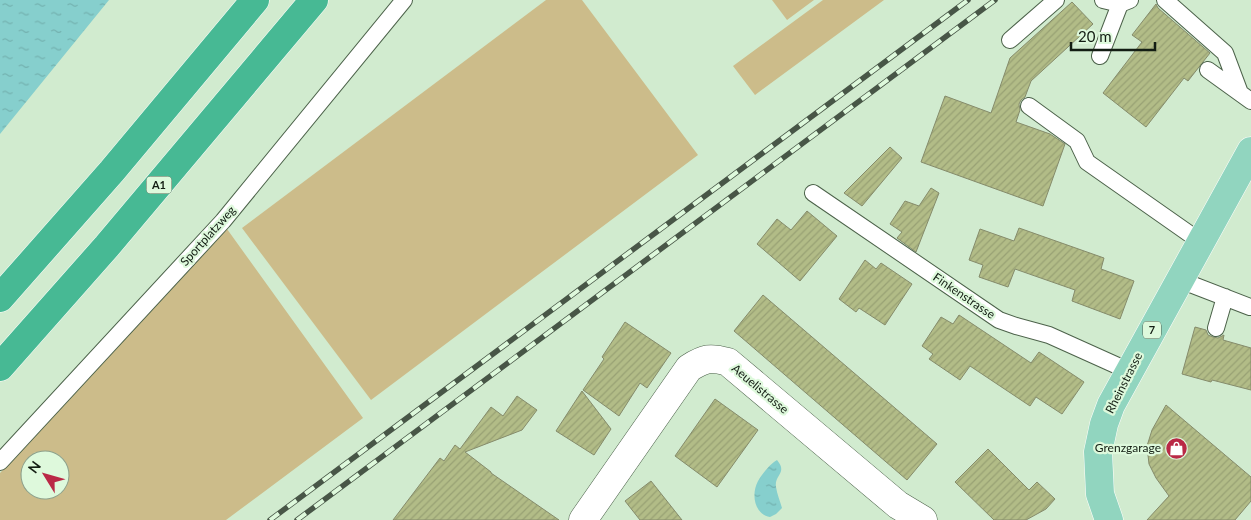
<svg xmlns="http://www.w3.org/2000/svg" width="1251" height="520" viewBox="0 0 1251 520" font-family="Lato,sans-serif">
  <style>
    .green { fill: #ccbc8a; fill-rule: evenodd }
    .water { fill: url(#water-ripples) }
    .building { fill: url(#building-hatch); stroke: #858b6b }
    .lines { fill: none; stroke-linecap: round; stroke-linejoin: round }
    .lane-casing { stroke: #4c624a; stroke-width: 18 }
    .street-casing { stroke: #4c624a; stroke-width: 29 }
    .primary-casing { stroke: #fff; stroke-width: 29 }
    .highway-casing { stroke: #fff; stroke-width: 29 }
    .lane { stroke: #fff; stroke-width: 16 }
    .street { stroke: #fff; stroke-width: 28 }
    .primary { stroke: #91d5bf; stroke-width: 28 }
    .highway { stroke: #47b994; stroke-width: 28 }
    .rail-casing { stroke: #485647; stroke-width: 5.5 }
    .rail { stroke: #def9dc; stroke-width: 4; stroke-dasharray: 11; stroke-linecap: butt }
    .labels { text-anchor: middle; stroke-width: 4.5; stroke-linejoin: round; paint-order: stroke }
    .shield { fill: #def9dc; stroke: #505f4f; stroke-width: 1 }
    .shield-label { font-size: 11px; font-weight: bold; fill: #131d13 }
    .street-label { font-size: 12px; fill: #131d13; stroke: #def9dc }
    .poi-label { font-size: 12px; fill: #131d13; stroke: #def9dc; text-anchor: end }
  </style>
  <defs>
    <pattern id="water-ripples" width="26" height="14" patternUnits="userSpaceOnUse" patternTransform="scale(1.25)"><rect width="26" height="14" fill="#86cfcd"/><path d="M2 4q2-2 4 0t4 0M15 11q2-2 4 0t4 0" fill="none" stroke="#73b1af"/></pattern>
    <pattern id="building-hatch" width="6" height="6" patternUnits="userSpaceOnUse" patternTransform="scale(1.25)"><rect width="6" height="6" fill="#b2bc87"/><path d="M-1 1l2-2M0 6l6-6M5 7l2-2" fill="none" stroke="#98a174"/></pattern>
  </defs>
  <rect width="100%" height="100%" fill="#d1ebcf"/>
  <path class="green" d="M546,0H582L698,155L371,400L242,228Z
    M772,0H814L787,20Z
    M823,0H884L755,95L733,66Z
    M227,229L363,418L226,520H0V473ZM30,460H60V490H30Z"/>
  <path class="water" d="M0,0H109L0,134Z
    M777,460C788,473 774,475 776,487C777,494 780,501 782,508L776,514L770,517C754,514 751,494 758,481C763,473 770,464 777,460Z"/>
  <path class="building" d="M1072,2L1093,24L1031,81L1025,97L1021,100L1019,104L1020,110L1016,122L1050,134L1065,144L1043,206L921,162L945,96L991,113L1010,58Z
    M1156,4L1158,8L1210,53L1188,81L1184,78L1146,127L1103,93L1142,42L1132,35Z
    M890,147L902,158L862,206L844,193Z
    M931,188L939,193L916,252L897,238L902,232L890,224L905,201L919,206Z
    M807,211L837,236L800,281L757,244L777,219L791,230Z
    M1019,228L1104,258L1101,269L1134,281L1120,319L1072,301L1075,290L1015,269L1008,287L979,277L983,265L969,260L980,229L1014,241Z
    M865,260L876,269L881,263L912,284L885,325L859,308L856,312L839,299Z
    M763,295L937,444L907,480L734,331Z
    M959,315L1031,363L1039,352L1084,382L1062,414L1036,397L1030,406L970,366L960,380L929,359L933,354L922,346L941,317L953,324Z
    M625,322L671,353L647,388L640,383L619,416L583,390L604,359L602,357Z
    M1195,327L1206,330L1208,335L1213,337L1218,338L1224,335L1223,340L1251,348V390L1212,380L1211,382L1182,374Z
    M582,391L611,429L594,455L556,431Z
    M517,396L537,410L522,430L465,452L491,472V473L559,520H393L440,458L444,461L455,445L460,449L491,407L503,416Z
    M715,399L758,430L717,487L675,456Z
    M1166,405L1251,477V501L1235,520H1147L1169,496L1156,478L1149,464L1147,446L1152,430Z
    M988,449L1029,490L1037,482L1055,499L1046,509L1026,520H994L955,482Z
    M651,481L682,520H640L625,501Z"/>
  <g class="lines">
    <defs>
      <path id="lane" d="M1103,0L1120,4L1130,0
        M1165,0L1225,53L1240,93
        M1010,40L1056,0
        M1100,56L1120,4
        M1208,70L1251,101
        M1029,106L1077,141L1087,162L1201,242
        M813,193L999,320L1016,326L1049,335L1129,371
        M1180,280L1250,307
        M1216,328L1225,297
        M0,462L223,221L404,0"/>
      <path id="street" d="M583,520L689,368C705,358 710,357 728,362L898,505L923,520"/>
      <path id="primary" d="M1109,520L1100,494L1098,452L1104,424L1111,405L1251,151"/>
      <path id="highway" d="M0,298L112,171L255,0
        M0,367L107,246L314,0"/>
    </defs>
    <use href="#lane" class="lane-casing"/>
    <use href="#street" class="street-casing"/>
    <use href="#primary" class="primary-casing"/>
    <use href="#highway" class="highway-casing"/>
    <use href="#lane" class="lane"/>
    <use href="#street" class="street"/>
    <use href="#primary" class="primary"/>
    <use href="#highway" class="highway"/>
    <defs>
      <path id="rail" d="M270,520L968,0
        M297,520L995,0"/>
    </defs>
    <use href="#rail" class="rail-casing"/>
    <use href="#rail" class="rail"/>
  </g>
  <defs>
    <symbol id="shop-disc" viewBox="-11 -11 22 22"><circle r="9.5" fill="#ba2946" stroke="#def9dc"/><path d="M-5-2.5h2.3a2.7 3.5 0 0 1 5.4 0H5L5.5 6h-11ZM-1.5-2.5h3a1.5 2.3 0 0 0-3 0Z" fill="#fff"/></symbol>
  </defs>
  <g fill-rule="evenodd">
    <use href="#shop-disc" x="1164" y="436" width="25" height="25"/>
  </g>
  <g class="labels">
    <g class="shield">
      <rect x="146.5" y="176.5" width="25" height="17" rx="4"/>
      <rect x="1143" y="321.5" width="18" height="17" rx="4"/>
    </g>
    <g class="shield-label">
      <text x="159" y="189">A1</text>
      <text x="1152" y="334">7</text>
    </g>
    <g class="street-label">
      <text transform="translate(208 236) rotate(-48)" y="4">Sportplatzweg</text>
      <text transform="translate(964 296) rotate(34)" y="4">Finkenstrasse</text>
      <text transform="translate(1124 383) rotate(-63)" y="4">Rheinstrasse</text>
      <text transform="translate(760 389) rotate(40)" y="4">Aeuelistrasse</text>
    </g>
    <g class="poi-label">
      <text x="1161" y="452">Grenzgarage</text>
    </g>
  </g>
  <g transform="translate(45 475) rotate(307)"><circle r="24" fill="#def9dc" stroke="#8da18c"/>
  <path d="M0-4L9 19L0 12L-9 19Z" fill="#ba2946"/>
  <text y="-8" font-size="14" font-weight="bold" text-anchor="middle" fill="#131d13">N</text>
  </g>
  <path d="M1071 42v8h84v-8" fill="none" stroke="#131d13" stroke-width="2.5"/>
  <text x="1078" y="42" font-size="15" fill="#131d13" stroke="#def9dc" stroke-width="4" paint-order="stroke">20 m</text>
</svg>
